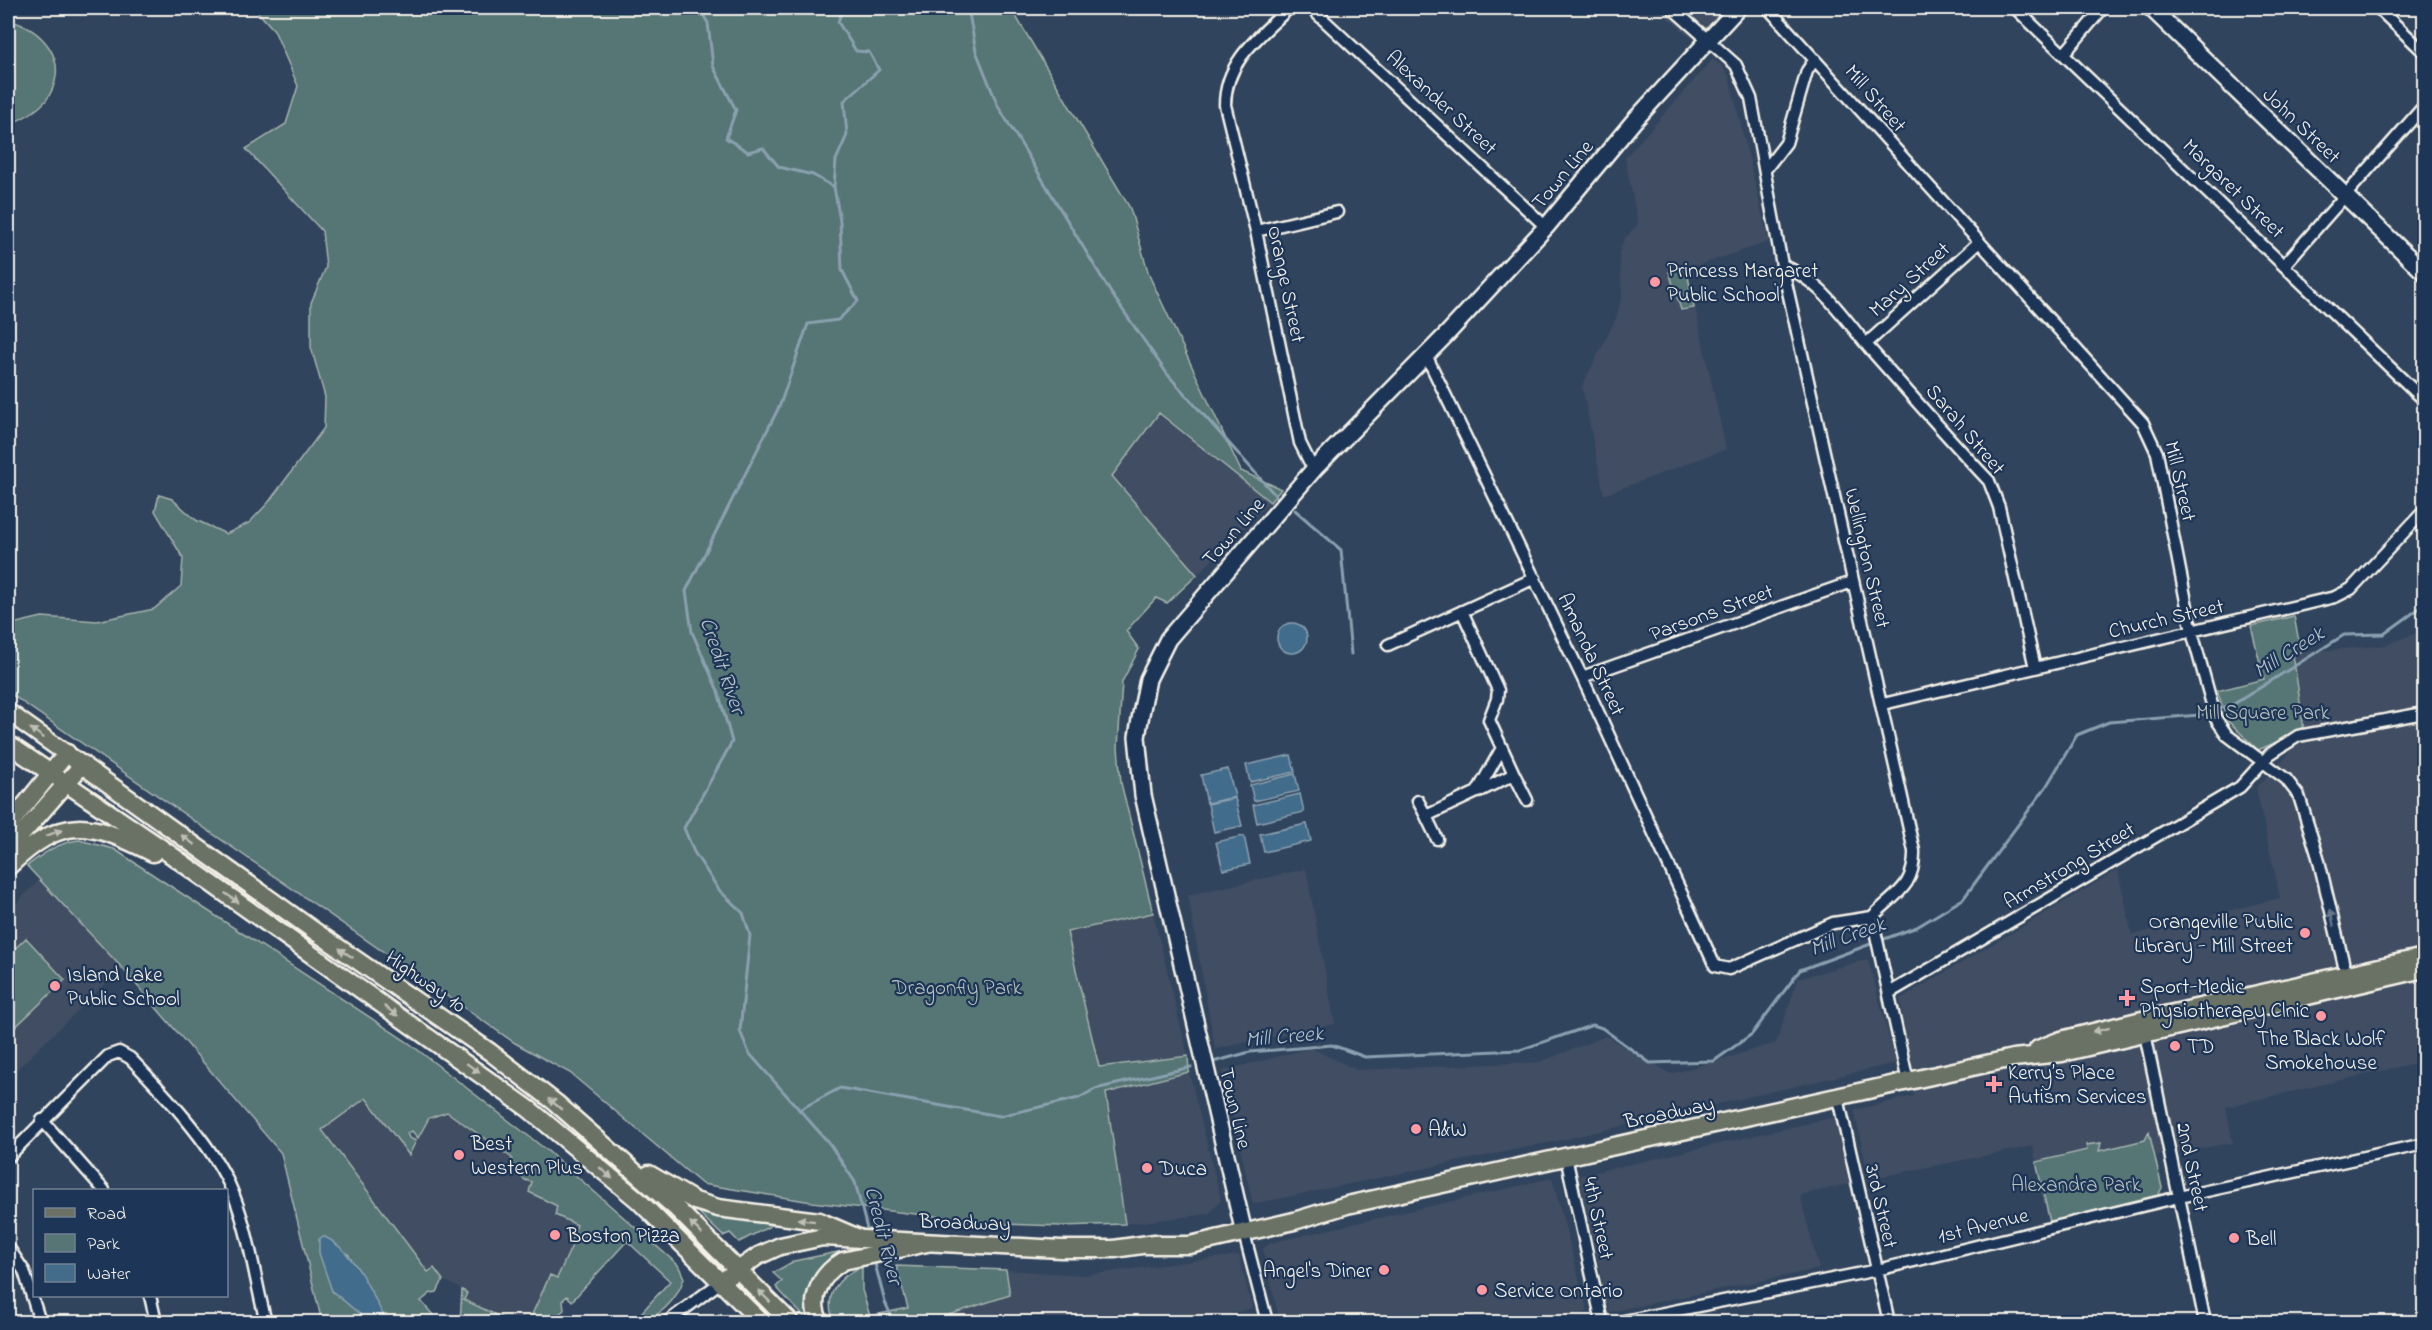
<svg xmlns="http://www.w3.org/2000/svg" width="2432" height="1330" viewBox="0 0 2432 1330" font-family="'Indie Flower',sans-serif">
  <style>
    .built { fill: #3f4e62 }
    .green { fill: #567574; stroke: #a5b3ae; stroke-width: 1.5 }
    .water { fill: #436c8b; stroke: #8aa1b0; stroke-width: 1.5 }
    .lines { fill: none; stroke-linecap: round; stroke-linejoin: round }
    .stream { stroke: #8aa1b0; stroke-width: 3 }
    .minor-casing { stroke: #f4f1e8; stroke-width: 15 }
    .secondary-casing { stroke: #f4f1e8; stroke-width: 20 }
    .primary-casing { stroke: #f4f1e8; stroke-width: 21 }
    .trunk-casing { stroke: #f4f1e8; stroke-width: 21 }
    .minor { stroke: #1d3557; stroke-width: 10 }
    .secondary { stroke: #1d3557; stroke-width: 15 }
    .primary { stroke: #6b7165; stroke-width: 16 }
    .trunk { stroke: #6b7165; stroke-width: 16 }
    .oneway { fill: #bdbeb4 }
    .oneway2 { fill: #68778a }
    .poi-dot { fill: #ff9aa2; stroke: #1d3557; stroke-width: 2 }
    .labels { text-anchor: middle; stroke-width: 4.5; stroke-linejoin: round; paint-order: stroke }
    .street-label { font-size: 21px; fill: #f4f1e8; stroke: #1d3557 }
    .poi-label { font-size: 21px; fill: #f4f1e8; stroke: #1d3557; text-anchor: start }
    .park-label { font-size: 21px; fill: #b5bfba; stroke: #1d3557 }
    .water-label { font-size: 22px; font-style: italic; fill: #b6c2c7; stroke: #1d3557 }
  </style>
  <rect width="100%" height="100%" fill="#31445d"/>
  <filter id="ink" filterUnits="userSpaceOnUse"><feTurbulence type="fractalNoise" baseFrequency=".0167" numOctaves="2"/><feDisplacementMap in="SourceGraphic" scale="12" xChannelSelector="R" yChannelSelector="G"/><feConvolveMatrix kernelMatrix="1 2 1 2 8 2 1 2 1" color-interpolation-filters="sRGB"/></filter>
  <g filter="url(#ink)">
    <path class="built" d="M1655,8H1726L1697,42Z
      M1713,59L1721,65L1729,76L1769,242L1687,269L1726,449L1604,495L1582,386L1617,316L1622,294L1619,253L1624,239L1638,224L1625,158Z
      M1159,413L1270,502L1197,575L1112,476Z
      M2424,630V1061L2226,1107L2233,1143L2155,1156L2149,1132L2146,1140L2098,1151L2100,1143L2087,1145V1150L2036,1162L2033,1146L1869,1179L1854,1110L1914,1096L1900,999L2118,870L2132,935L2280,898L2256,788L2286,757L2304,730L2293,653L2386,645Z
      M1306,869L1335,1024L1215,1049L1188,895Z
      M40,879L122,968L8,1078V912Z
      M1153,913L1188,1056L1101,1076L1066,932Z
      M1868,959L1896,1063L1557,1141L1253,1204L1222,1071L1311,1048L1357,1070L1540,1062L1606,1036L1671,1074L1776,1043L1798,979Z
      M1189,1072L1221,1200L1209,1214L1125,1224L1106,1092Z
      M371,1095L429,1097L521,1153L558,1206L555,1215L578,1225L571,1239L574,1241L557,1278L550,1276L529,1321L511,1322L464,1300L467,1292L443,1280L434,1268L428,1273L322,1130Z
      M1835,1117L1849,1184L1800,1195L1819,1269L1609,1312L1579,1176Z
      M1552,1178L1588,1312L1542,1322H1280L1263,1249L1270,1243Z
      M1239,1255L1252,1308L1200,1322H950L944,1316L1009,1295L1006,1270L1086,1275Z"/>
    <path class="green" d="M254,8H1011L1130,208L1149,275L1241,471L1281,489L1270,502L1159,413L1112,476L1197,575L1167,603L1156,598L1126,631L1139,649L1122,682L1118,747L1121,783L1153,913L1067,932L1099,1067L1188,1056L1189,1072L1106,1093L1125,1224L1060,1226L1002,1224L812,1202L702,1184L570,1073L515,1043L8,692V625L42,617L97,621L154,609L181,586L183,558L155,511L159,495L172,499L196,520L226,534L249,523L268,503L324,428L325,397L311,347V303L326,267L322,231L246,149L286,124L298,86L274,30Z
      M8,20C42,29 70,59 49,96C41,110 22,119 8,125Z
      M1683,268L1687,271L1694,308L1681,310L1669,272Z
      M2294,616L2301,652L2293,654L2304,730L2258,750L2228,721L2217,691L2264,679L2251,626Z
      M79,840L114,849L409,1043L549,1152L678,1265L684,1278C677,1300 657,1322 633,1322L670,1281L627,1241L572,1301L567,1296L563,1300L564,1310L554,1318L558,1322H519L521,1318L529,1321L550,1275L557,1278L574,1241L571,1240L577,1225L555,1215L557,1206L529,1192L532,1182L525,1180L510,1168L512,1158L447,1112L429,1118L418,1138L412,1131L407,1133L409,1138L416,1141L409,1155L366,1098L322,1130L428,1272L434,1268L443,1280L437,1292L431,1293L421,1301L439,1322H387L348,1254L332,1291L363,1316L365,1322H322L281,1153L122,968L27,866C44,853 57,843 79,840Z
      M26,938L65,980L8,1034V955Z
      M2149,1132L2162,1188L2158,1195L2050,1222L2036,1162L2087,1150L2086,1145L2101,1143L2099,1151L2145,1140Z
      M692,1206L725,1217L776,1223L739,1242L730,1233L723,1236Z
      M843,1251C839,1256 830,1259 824,1264C808,1278 806,1302 809,1322L776,1287L782,1281L773,1273L794,1261Z
      M896,1266L1006,1270L1010,1295L945,1316L950,1322H834C823,1295 837,1277 862,1267V1290L870,1316L908,1308Z
      M462,1290L467,1293L464,1300L511,1322H460Z"/>
    <path class="water" d="M1277 638a15 15 0 1 1 30 0a15 15 0 1 1-30 0Z
      M1291,755L1295,772L1250,782L1246,765Z
      M1228,769L1235,797L1207,803L1201,775Z
      M1295,774L1299,791L1254,801L1250,785Z
      M1300,794L1304,812L1257,823L1253,805Z
      M1235,798L1242,826L1214,832L1208,804Z
      M1307,824L1311,841L1264,852L1260,834Z
      M1244,836L1250,864L1223,870L1216,842Z
      M323,1236C355,1250 371,1293 387,1322H364L362,1316L332,1291L319,1253V1239Z"/>
    <g class="lines">
      <path class="stream" d="M699,8L708,23L713,66L736,110L726,138L748,152L763,148L779,167L813,175L834,187
        M843,8L838,22L856,51L869,52L879,70L844,101L847,135L836,160L834,187L840,221L842,270L858,301L838,320L808,324L780,405L686,591L692,632L718,691L732,742L684,828L694,852L719,890L743,913L750,935L740,1031L749,1053L829,1143L855,1182L868,1233
        M968,8L976,51L998,106L1111,293L1168,375L1276,496
        M1295,510L1341,550L1351,654
        M2216,710L2234,704L2344,635L2384,634L2424,605
        M1213,1062L1250,1052L1332,1045L1365,1057L1520,1050L1593,1025L1602,1028L1650,1063L1714,1061L1752,1034L1800,970L1917,927L1963,899L2046,787L2077,735L2109,722L2200,715L2210,712
        M799,1110L840,1088L1000,1116L1079,1098L1095,1089L1191,1067
        M874,1260L885,1302L894,1322"/>
      <defs>
        <path id="minor" d="M1289,8C1260,36 1225,61 1225,105L1256,231L1300,443L1309,461L1315,468
          M1311,8L1546,227
          M1672,8L1736,65L1751,98L1782,265L1914,851C1915,888 1894,894 1872,917L1908,1082
          M1768,8L2143,423L2157,453L2192,632L2216,719L2227,735L2286,779L2299,796L2318,857L2347,978
          M2015,8L2424,400
          M2378,8L2424,52
          M2064,54L2103,8
          M1765,170L1786,143L1807,71L1815,59
          M1256,231L1337,212
          M2285,264L2424,106
          M1782,265C1822,281 1844,319 1871,350C1910,394 1949,439 1989,481L1999,507L2035,668
          M1866,344L1978,243
          M1425,353L1582,677L1715,966L1729,969L1833,923L1872,917
          M1388,645L1535,578
          M1582,677L1852,582
          M1883,704L2335,597L2351,589L2424,511
          M1514,774L1527,800
          M1478,792L1514,774L1502,748
          M1418,801L1426,816L1477,792L1502,748L1489,720L1497,699L1498,690L1462,611
          M1426,816L1437,839
          M1889,993L2240,787L2270,754L2298,736L2424,713
          M2144,1029L2205,1322
          M1838,1098L1889,1322
          M42,1120L104,1190
          M8,1157L108,1056L119,1052L130,1058C162,1091 210,1142 229,1184C249,1227 254,1277 266,1322
          M1566,1157L1602,1322
          M1244,1233L1267,1322
          M8,1247L24,1271L40,1322
          M150,1296L156,1322
          M667,1322L722,1281
          M1619,1322L1877,1270L2179,1197L2424,1144"/>
        <path id="secondary" d="M2151,8L2424,272
          M1244,1233L1143,795L1137,737L1141,714L1148,679L1168,639L1315,468L1446,335L1546,227L1633,122L1738,8"/>
        <path id="primary" d="M2038,1049L2061,1040L2142,1020L2424,957
          M1146,1245H1190L1294,1221L1347,1205L2013,1058L2062,1053L2424,969
          M722,1281L758,1256L780,1246L823,1237L1061,1249H1114L1155,1243"/>
        <path id="trunk" d="M8,712L313,930L490,1052L556,1103L677,1209L790,1322
          M8,744L160,847L529,1109L638,1200L761,1322
          M8,826L67,753
          M8,850L83,764
          M8,867C63,814 89,821 153,853
          M649,1174L695,1201L718,1208L819,1221L861,1239
          M820,1322C807,1299 822,1273 843,1261L927,1243"/>
      </defs>
      <use href="#minor" class="minor-casing"/>
      <use href="#secondary" class="secondary-casing"/>
      <use href="#primary" class="primary-casing"/>
      <use href="#trunk" class="trunk-casing"/>
      <use href="#minor" class="minor"/>
      <use href="#secondary" class="secondary"/>
      <use href="#primary" class="primary"/>
      <use href="#trunk" class="trunk"/>
    </g>
    <defs><path id="oneway-solid" d="M-6-.8H1V-3.2L6.5 0L1 3.2V.8H-6Z" transform="scale(1.5)"/></defs>
    <g class="oneway">
      <use href="#oneway-solid" transform="translate(37 733) rotate(-145)"/>
      <use href="#oneway-solid" transform="translate(54 833) rotate(-20)"/>
      <use href="#oneway-solid" transform="translate(188 840) rotate(-144)"/>
      <use href="#oneway-solid" transform="translate(232 898) rotate(35)"/>
      <use href="#oneway-solid" transform="translate(346 953) rotate(-146)"/>
      <use href="#oneway-solid" transform="translate(391 1011) rotate(35)"/>
      <use href="#oneway-solid" transform="translate(2101 1030) rotate(166)"/>
      <use href="#oneway-solid" transform="translate(473 1068) rotate(36)"/>
      <use href="#oneway-solid" transform="translate(555 1104) rotate(-140)"/>
      <use href="#oneway-solid" transform="translate(606 1173) rotate(41)"/>
      <use href="#oneway-solid" transform="translate(806 1220) rotate(-173)"/>
      <use href="#oneway-solid" transform="translate(696 1228) rotate(-135)"/>
      <use href="#oneway-solid" transform="translate(764 1296) rotate(-135)"/>
    </g>
    <use class="oneway2" href="#oneway-solid" transform="translate(2332 918) rotate(-102)"/>
  </g>
  <g class="poi-dot">
    <circle cx="1655" cy="282" r="6"/>
    <circle cx="2305" cy="933" r="6"/>
    <circle cx="55" cy="986" r="6"/>
    <path d="M2124 989h6v6h6v6h-6v6h-6v-6h-6v-6h6z"/>
    <circle cx="2321" cy="1016" r="6"/>
    <circle cx="2175" cy="1046" r="6"/>
    <path d="M1991 1075h6v6h6v6h-6v6h-6v-6h-6v-6h6z"/>
    <circle cx="1416" cy="1129" r="6"/>
    <circle cx="459" cy="1155" r="6"/>
    <circle cx="1147" cy="1168" r="6"/>
    <circle cx="555" cy="1235" r="6"/>
    <circle cx="2234" cy="1238" r="6"/>
    <circle cx="1384" cy="1270" r="6"/>
    <circle cx="1482" cy="1290" r="6"/>
  </g>
  <g class="labels">
    <g class="street-label">
      <text transform="translate(1876 98) rotate(49)" y="7">Mill Street</text>
      <text transform="translate(1442 102) rotate(43)" y="7">Alexander Street</text>
      <text transform="translate(2302 125) rotate(44)" y="7">John Street</text>
      <text transform="translate(1562 174) rotate(-50)" y="7">Town Line</text>
      <text transform="translate(2234 188) rotate(44)" y="7">Margaret Street</text>
      <text transform="translate(1909 279) rotate(-42)" y="7">Mary Street</text>
      <text transform="translate(1287 284) rotate(78)" y="7">Orange Street</text>
      <text transform="translate(1966 429) rotate(50)" y="7">Sarah Street</text>
      <text transform="translate(2181 481) rotate(77)" y="7">Mill Street</text>
      <text transform="translate(1233 531) rotate(-49)" y="7">Town Line</text>
      <text transform="translate(1868 558) rotate(77)" y="7">Wellington Street</text>
      <text transform="translate(1711 612) rotate(-20)" y="7">Parsons Street</text>
      <text transform="translate(2166 618) rotate(-13)" y="7">Church Street</text>
      <text transform="translate(1592 654) rotate(65)" y="7">Amanda Street</text>
      <text transform="translate(2069 865) rotate(-31)" y="7">Armstrong Street</text>
      <text transform="translate(426 981) rotate(35)" y="7">Highway 10</text>
      <text transform="translate(1236 1108) rotate(77)" y="7">Town Line</text>
      <text transform="translate(1669 1112) rotate(-12)" y="7">Broadway</text>
      <text transform="translate(2193 1167) rotate(78)" y="7">2nd Street</text>
      <text transform="translate(1882 1206) rotate(77)" y="7">3rd Street</text>
      <text transform="translate(1599 1218) rotate(78)" y="7">4th Street</text>
      <text transform="translate(965 1222) rotate(2)" y="7">Broadway</text>
      <text transform="translate(1983 1225) rotate(-14)" y="7">1st Avenue</text>
    </g>
    <g class="poi-label">
      <text x="1667" y="277">Princess Margaret<tspan x="1667" dy="24">Public School</tspan></text>
      <text x="2293" y="928" text-anchor="end">Orangeville Public<tspan x="2293" dy="24">Library - Mill Street</tspan></text>
      <text x="67" y="981">Island Lake<tspan x="67" dy="24">Public School</tspan></text>
      <text x="2140" y="993">Sport-Medic<tspan x="2140" dy="24">Physiotherapy Clnic</tspan></text>
      <text x="2321" y="1045" text-anchor="middle">The Black Wolf<tspan x="2321" dy="24">Smokehouse</tspan></text>
      <text x="2187" y="1053">TD</text>
      <text x="2008" y="1079">Kerry’s Place<tspan x="2008" dy="24">Autism Services</tspan></text>
      <text x="1428" y="1136">A&amp;W</text>
      <text x="471" y="1150">Best<tspan x="471" dy="24">Western Plus</tspan></text>
      <text x="1159" y="1175">Duca</text>
      <text x="567" y="1242">Boston Pizza</text>
      <text x="2246" y="1245">Bell</text>
      <text x="1372" y="1277" text-anchor="end">Angel's Diner</text>
      <text x="1494" y="1297">Service Ontario</text>
    </g>
    <g class="park-label">
      <text x="2263" y="719">Mill Square Park</text>
      <text x="957" y="994">Dragonfly Park</text>
      <text x="2076" y="1191">Alexandra Park</text>
    </g>
    <g class="water-label">
      <text transform="translate(2288 651) rotate(-32)" y="8">Mill Creek</text>
      <text transform="translate(724 665) rotate(71)" y="8">Credit River</text>
      <text transform="translate(1847 935) rotate(-20)" y="8">Mill Creek</text>
      <text transform="translate(1284 1035) rotate(-5)" y="8">Mill Creek</text>
      <text transform="translate(885 1235) rotate(76)" y="8">Credit River</text>
    </g>
  </g>
  <rect width="2432" height="1330" fill="none" stroke="#1d3557" stroke-width="30"/>
  <rect x="15" y="15" width="2402" height="1300" fill="none" stroke="#f4f1e8" stroke-width="2" filter="url(#ink)"/>
  <rect x="33" y="1189" width="195" height="108" fill="#1d3557" stroke="#738091" stroke-width="1.5"/>
  <rect x="45" y="1208" width="30" height="9" fill="#6b7165" stroke="#738091" stroke-width="1.5"/>
  <text x="87" y="1219" font-size="18" fill="#f4f1e8">Road</text>
  <rect x="45" y="1234" width="30" height="18" fill="#567574" stroke="#738091" stroke-width="1.5"/>
  <text x="87" y="1249" font-size="18" fill="#f4f1e8">Park</text>
  <rect x="45" y="1264" width="30" height="18" fill="#436c8b" stroke="#738091" stroke-width="1.5"/>
  <text x="87" y="1279" font-size="18" fill="#f4f1e8">Water</text>
</svg>
